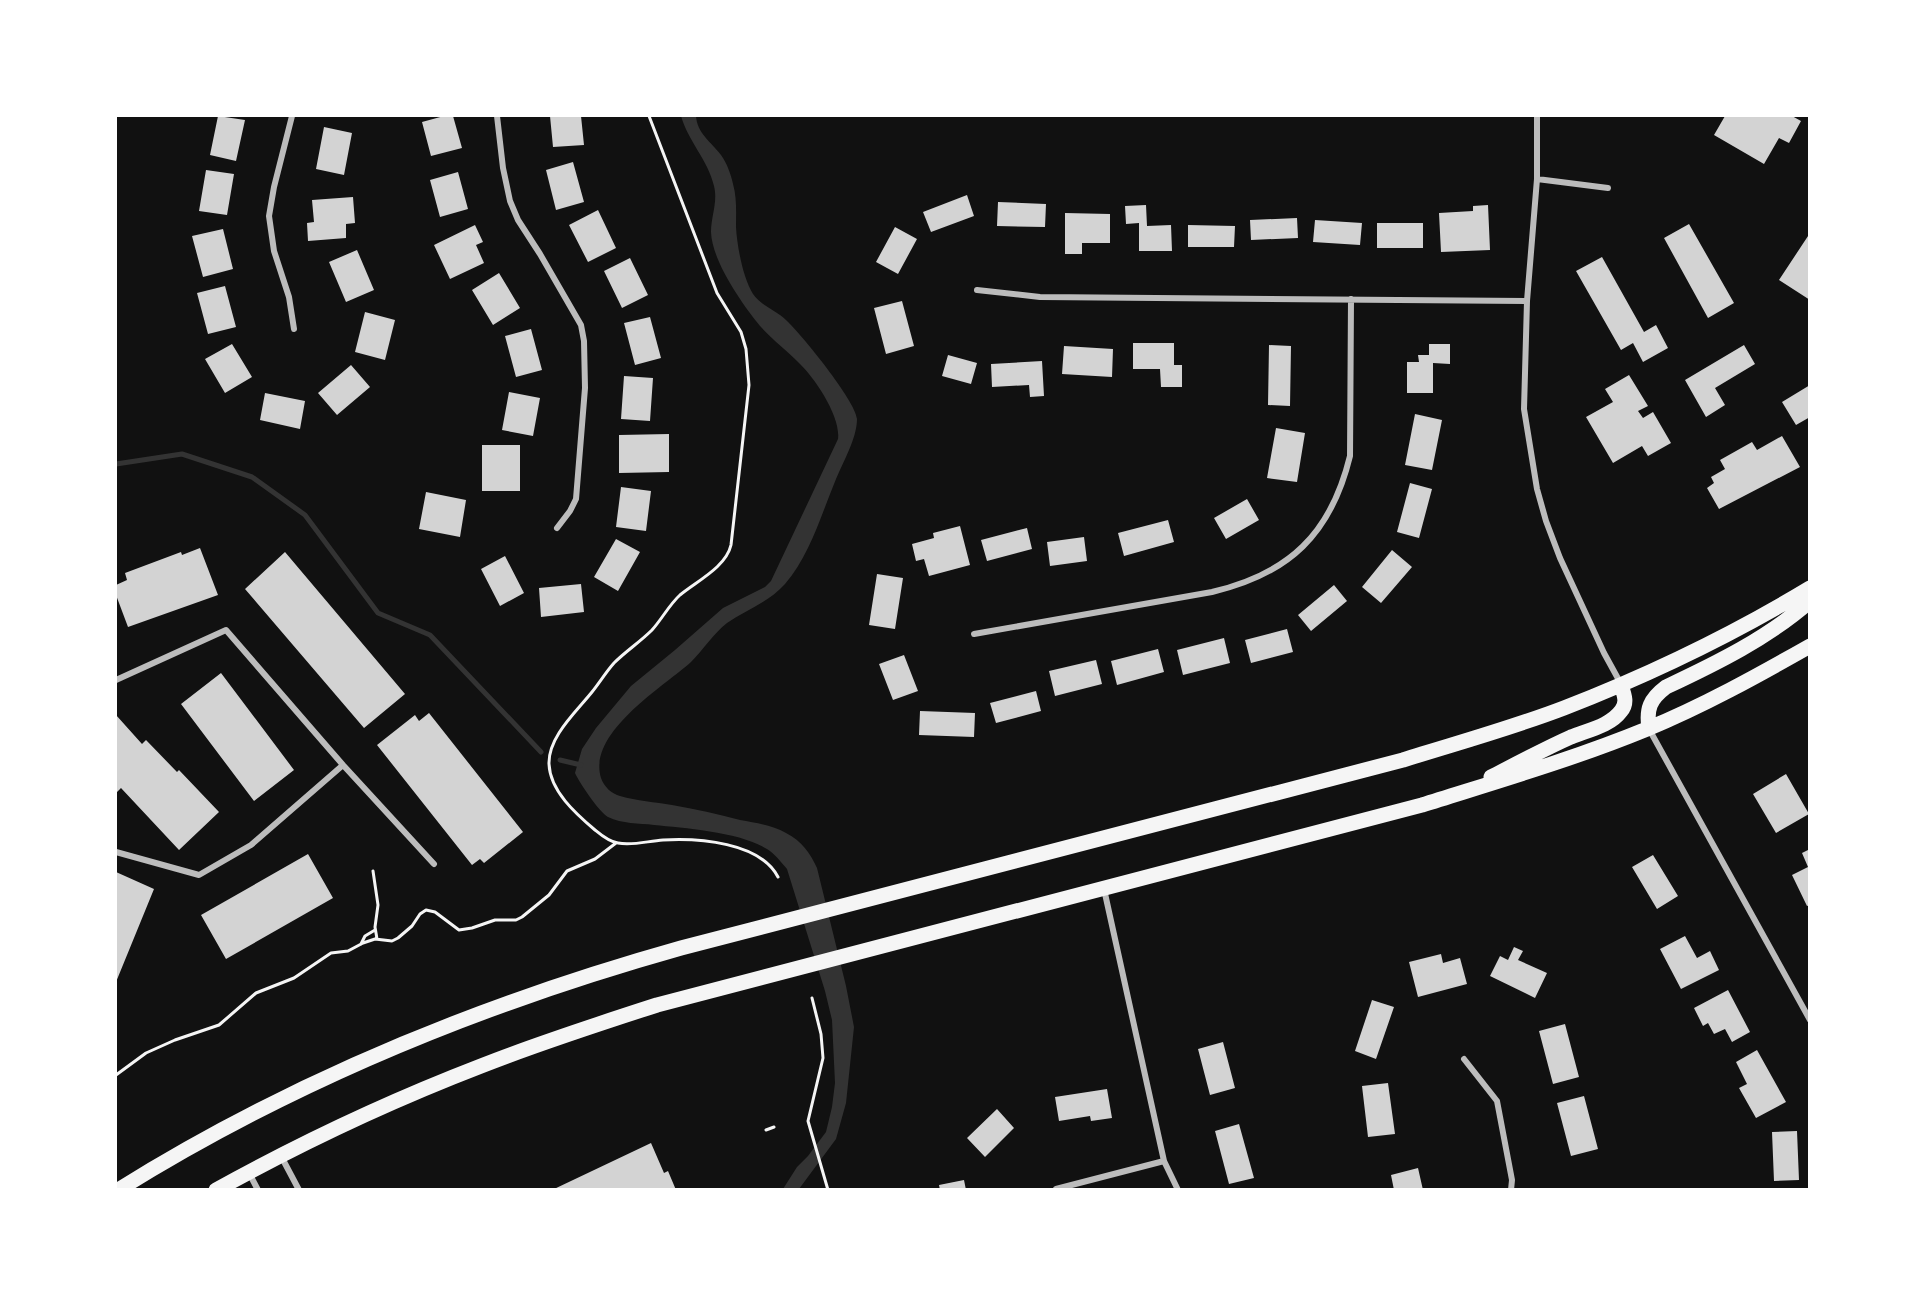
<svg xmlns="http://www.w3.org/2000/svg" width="1925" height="1305" viewBox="0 0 1925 1305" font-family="'Titillium Web',sans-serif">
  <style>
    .water { fill: #333 }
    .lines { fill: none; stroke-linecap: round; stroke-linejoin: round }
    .stream { stroke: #333; stroke-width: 5 }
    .building { fill: #d3d3d3 }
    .path { stroke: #f5f5f5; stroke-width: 3 }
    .minor { stroke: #bcbcbc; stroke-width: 6 }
    .primary { stroke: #f5f5f5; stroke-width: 15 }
  </style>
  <rect width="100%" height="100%" fill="#111"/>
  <path class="water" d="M681,116H696C697,133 711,142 721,155C727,163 731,175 733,184C737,198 736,213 736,227C737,246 743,278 753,294C761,306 776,310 786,320C801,334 856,401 857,419C857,429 853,441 849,450C845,460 840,469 836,479C821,515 810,555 785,584C769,602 746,610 727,623C713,634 704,649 691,662C663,687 587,733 601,778C604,787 612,794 620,796C637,801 655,802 672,805C695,809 718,814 740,820C756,823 772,825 786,833C802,841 810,853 817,868L846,986L854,1027L846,1103L836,1139L799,1189H783L797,1167L808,1156L826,1132L832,1107L835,1083L832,1020L825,991L787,869C781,862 775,854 767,849C740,832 685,828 654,825C639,823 622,824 608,817C599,812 579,782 575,773L582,749L596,728L631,686L675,650L723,608L765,587L771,581L838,439C841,417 815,378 799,363C786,349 768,337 756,321C739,299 712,260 711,232C711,216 718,202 714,186C708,160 688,141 681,116Z"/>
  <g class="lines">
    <path class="stream" d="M116,464L182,454L252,477L305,515L378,613L430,635L541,752
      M560,760L581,765"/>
  </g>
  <path class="building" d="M218,116L245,120L236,161L210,155Z
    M444,116H453L462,148L431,156L422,122Z
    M550,116H581L584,145L553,147Z
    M1725,116H1792L1801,121L1789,143L1779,138L1764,164L1714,135Z
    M324,127L352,133L344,175L316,169Z
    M573,162L584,202L556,210L546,170Z
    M206,170L234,174L227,215L199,211Z
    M458,172L468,209L440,217L430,180Z
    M967,195L974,216L931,232L923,212Z
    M353,197L355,223L346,224V238L308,241L307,223L314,222L312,200Z
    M998,202L1046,204L1045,227L997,226Z
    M1146,205L1147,226L1171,225L1172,251H1139V223L1126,224L1125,206Z
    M1488,205L1490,250L1441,252L1439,213L1473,211V206Z
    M598,210L616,248L588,262L569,225Z
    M1065,213L1110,214V243H1082V254H1065Z
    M1297,218L1298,238L1251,240L1250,220Z
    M1315,220L1362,223L1360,245L1313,242Z
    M1377,223H1423V248H1377Z
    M1689,224L1734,303L1708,318L1664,238Z
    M475,225L483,242L476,245L484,263L450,279L434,245Z
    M1188,225L1235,226L1234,247H1188Z
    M895,227L917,239L898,274L876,262Z
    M223,229L233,269L203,277L192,236Z
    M1810,233V300L1779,280Z
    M357,250L374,290L346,302L329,262Z
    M1602,257L1644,332L1656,325L1668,348L1643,362L1633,343L1621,350L1576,271Z
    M630,258L648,295L622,308L604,271Z
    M499,273L520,308L493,325L472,290Z
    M225,286L236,327L208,334L197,293Z
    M902,301L914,346L886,354L874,308Z
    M365,312L395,320L385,360L355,352Z
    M650,317L661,358L635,365L624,323Z
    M531,329L542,370L516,377L505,336Z
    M1133,343H1174V365H1182V387H1161L1160,369H1133Z
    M232,344L252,377L225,393L205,359Z
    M1429,344H1450V364L1433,363V393H1407V362H1419L1418,355H1429Z
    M1269,345L1291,346L1290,406L1268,405Z
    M1744,345L1755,364L1715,388L1725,405L1706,417L1685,380Z
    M1064,346L1113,349L1112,377L1062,374Z
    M948,355L977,363L971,384L942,376Z
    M1042,361L1044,396L1030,397L1029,385L992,387L991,364Z
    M351,365L370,387L337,415L318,393Z
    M1629,375L1648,406L1638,411L1643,418L1653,412L1671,443L1648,456L1642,446L1613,463L1586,417L1613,402L1605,389Z
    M624,376L653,378L650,421L621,419Z
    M1810,385V417L1796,425L1782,402Z
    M509,392L540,398L533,436L502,430Z
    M265,393L305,401L300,429L260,420Z
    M1415,414L1442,420L1432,470L1405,465Z
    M1276,428L1305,433L1297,482L1267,478Z
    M669,434V472L619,473V435Z
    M1782,436L1800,467L1719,509L1707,488L1714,483L1711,477L1725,469L1720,460L1752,442L1757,450Z
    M482,445H520V491H482Z
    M1410,483L1432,489L1419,538L1397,532Z
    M621,487L651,491L646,531L616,527Z
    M426,492L466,500L460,537L419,529Z
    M1247,499L1259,520L1226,539L1214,518Z
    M1168,520L1174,542L1124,556L1118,533Z
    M960,526L970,565L929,576L924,559L916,561L912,544L934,538L933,533Z
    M1027,528L1032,549L987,561L981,540Z
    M1084,537L1087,561L1050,566L1047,542Z
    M616,539L640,552L618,591L594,577Z
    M200,548L218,595L128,627L116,595V585L127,580L125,573L181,552L182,555Z
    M1392,550L1412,567L1381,603L1362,587Z
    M285,552L405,694L364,728L245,589Z
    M505,556L524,593L500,606L481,569Z
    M877,574L903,578L895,629L869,625Z
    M581,584L584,612L541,617L539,588Z
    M1334,585L1347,601L1311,631L1298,615Z
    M1287,629L1293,652L1251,663L1245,640Z
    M1224,638L1230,663L1183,675L1177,650Z
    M1158,649L1164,672L1117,685L1111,661Z
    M904,655L918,691L893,700L879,664Z
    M1096,660L1102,684L1055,696L1049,671Z
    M221,673L294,770L254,801L181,704Z
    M1036,691L1041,711L996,723L990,703Z
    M920,711L975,713L974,737L919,735Z
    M429,713L523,832L484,863L480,859L472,865L377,745L415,715L419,721Z
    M116,715L142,744L146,740L177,772L179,770L219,812L179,850L121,788L116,793Z
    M1786,774L1809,814L1776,833L1753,794Z
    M1810,849V905L1807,906L1792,875L1808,867L1802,853Z
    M308,854L333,898L226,959L201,915Z
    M1653,855L1678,896L1657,909L1632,867Z
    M116,872L154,889L116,982Z
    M1685,936L1697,958L1710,951L1719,970L1681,989L1660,949Z
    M1514,947L1523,951L1518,960L1547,973L1535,998L1490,976L1500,956L1508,960Z
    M1441,954L1443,963L1460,958L1467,984L1418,997L1409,962Z
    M1728,990L1750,1032L1732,1042L1725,1029L1714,1034L1708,1023L1703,1026L1694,1008Z
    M1372,1000L1394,1007L1376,1059L1355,1051Z
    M1565,1024L1579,1077L1553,1084L1539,1031Z
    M1223,1042L1235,1088L1210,1095L1198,1049Z
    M1757,1050L1786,1102L1756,1118L1739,1088L1747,1084L1736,1062Z
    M1388,1083L1395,1134L1368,1137L1362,1086Z
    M1107,1089L1112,1118L1091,1121L1090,1116L1059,1121L1055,1097Z
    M1584,1096L1598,1149L1571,1156L1557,1103Z
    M997,1109L1014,1128L985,1157L967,1138Z
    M1239,1124L1254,1178L1229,1184L1215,1131Z
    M1797,1131L1799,1180L1774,1181L1772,1132Z
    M651,1143L664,1173L668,1171L676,1190H552Z
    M1418,1168L1423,1190H1394L1391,1175Z
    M964,1180L966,1190H940L939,1185Z"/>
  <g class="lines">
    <path class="path" d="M649,116L717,293L741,332L746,349L749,385L731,545C726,567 697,581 680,595C669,605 662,619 652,630C640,642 626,651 614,663C606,672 600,682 592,692C576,712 548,737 549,764C550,791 576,814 595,830C601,835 609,842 618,843C632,846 648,841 663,840C698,838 760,842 778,877
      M373,871L378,905L375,927L377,939
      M361,944L365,936L375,930
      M812,998L821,1034L823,1058L808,1121L828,1190
      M116,1075L146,1053L175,1040L219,1025L256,993L294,978L331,953L348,951L363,943L375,939L392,941L398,938L412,926L420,914L426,910L435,912L459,930L472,928L495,920H516L522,917L549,895L567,871L595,859L616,843
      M766,1130L774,1127"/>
    <path class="minor" d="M292,116L274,187L269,216L274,251L289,297L294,329
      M497,116L503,168L510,201L518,220L540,254L581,325L584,341L585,388L576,499L570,511L557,528
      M1537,116V179L1527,301L1524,409L1537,489L1546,521L1560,558L1604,653L1621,684
      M1537,179L1608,188
      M977,290L1040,297L1527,301
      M974,634L1212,592C1289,574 1331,534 1350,456L1351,299
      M116,680L226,630L343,765L434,864
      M1649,729L1810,1020
      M116,852L199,875L251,845L343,765
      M1104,889L1164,1161L1178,1190
      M1464,1059L1497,1101L1512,1180L1511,1190
      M281,1156L299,1190
      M249,1173L258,1190
      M1056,1189L1164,1161"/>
    <path class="primary" d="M1649,728C1646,709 1650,699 1666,687C1717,663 1768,638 1810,601
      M1491,777C1518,763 1544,749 1571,737C1588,730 1610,726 1621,711C1628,703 1624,694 1621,685
      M118,1190C291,1082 485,1003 681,948L1403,760C1457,743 1512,728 1564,708C1649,675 1732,635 1810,588
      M216,1190C301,1143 390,1101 481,1066C539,1043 598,1024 657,1005L1422,805C1498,781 1574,759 1647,729C1703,706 1757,676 1810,646"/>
  </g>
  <rect width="1925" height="1305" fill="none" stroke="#ffffff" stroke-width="234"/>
</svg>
